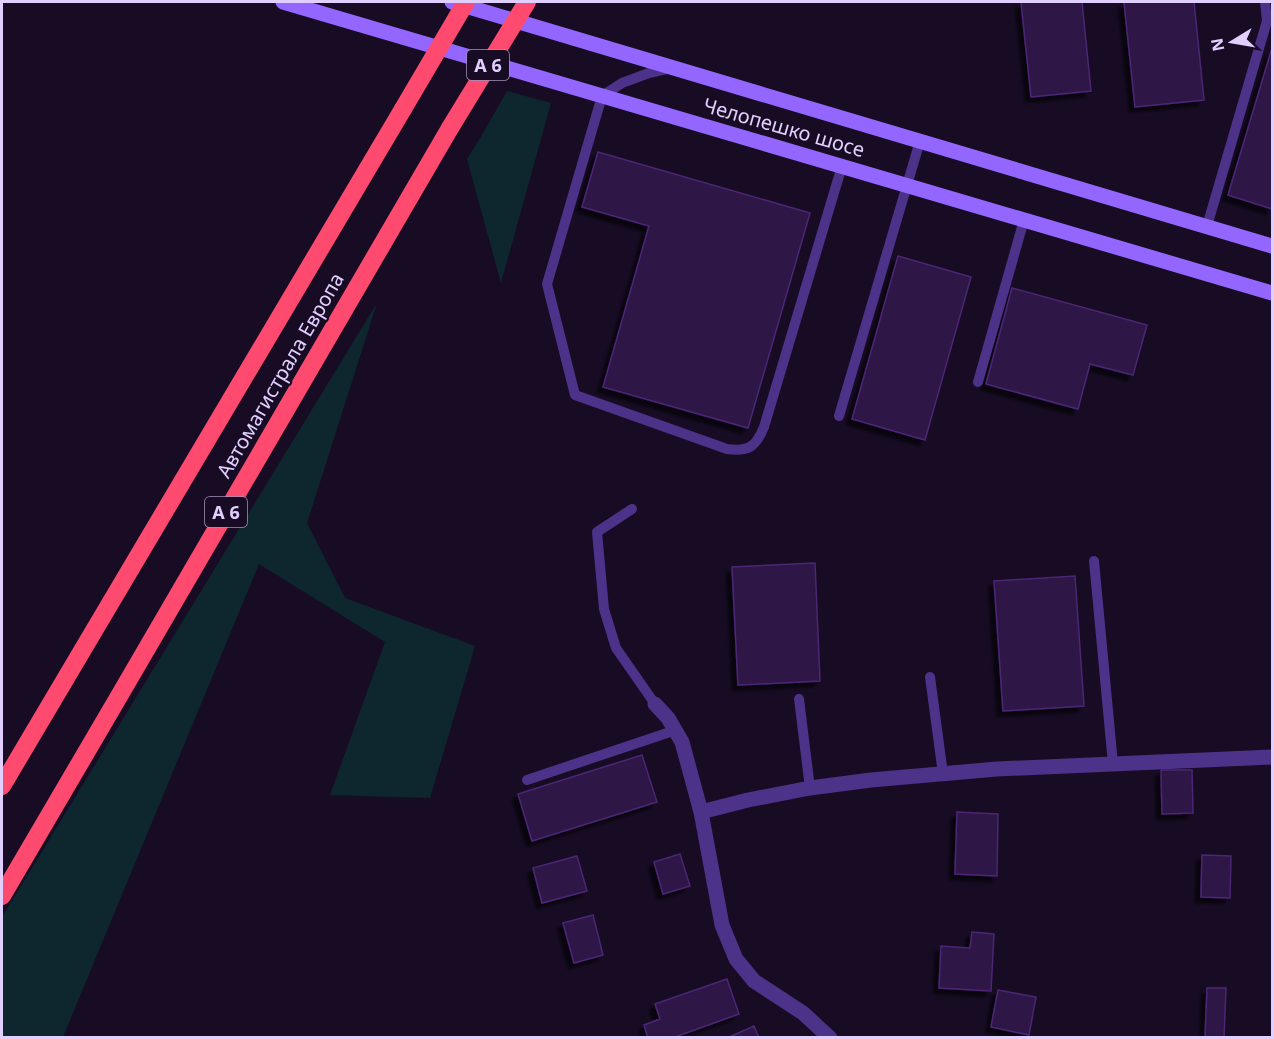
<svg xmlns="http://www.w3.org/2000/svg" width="1274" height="1039" font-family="'Noto Sans',sans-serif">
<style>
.green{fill:#0e272f}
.building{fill:#2d1647;stroke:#4b2675;stroke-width:1.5;filter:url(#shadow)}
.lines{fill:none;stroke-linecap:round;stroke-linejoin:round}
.lane{stroke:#4c3288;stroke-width:10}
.street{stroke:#4c3288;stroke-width:15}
.secondary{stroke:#9366ff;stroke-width:15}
.highway{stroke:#ff4a70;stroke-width:18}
.highway-bridge{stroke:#ff4a70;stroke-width:18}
.labels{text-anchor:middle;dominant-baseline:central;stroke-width:4.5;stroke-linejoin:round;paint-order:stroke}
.shield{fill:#170c24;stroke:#a494bd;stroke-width:1.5}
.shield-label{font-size:18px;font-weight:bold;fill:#e1cfff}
.street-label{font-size:20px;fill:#e1cfff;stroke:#170c24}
</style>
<defs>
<filter id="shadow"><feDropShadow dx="-5.5" dy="5.5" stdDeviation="1.5" flood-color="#0009"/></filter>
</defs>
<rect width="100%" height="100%" fill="#170c24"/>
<!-- green -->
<path class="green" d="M507 91 551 103 501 283 467 159 479 140Z
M377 303 307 523 345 598 475 646 430 798 330 795 385 642 259 564 63 1037H2V917Z"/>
<!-- building -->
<path class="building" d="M1021 2H1082L1091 91 1031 97Z
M1124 2H1194L1204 100 1135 107Z
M1272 48V209L1228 195Z
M598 152 810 213 748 428 603 387 649 226 582 207Z
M898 256 971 277 925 440 852 419Z
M1012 288 1147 325 1133 375 1090 364 1078 409 986 384Z
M815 563 820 681 738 685 732 567Z
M1075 576 1084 706 1003 711 994 581Z
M642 755 657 802 532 841 518 794Z
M1161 770H1192L1193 813 1162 814Z
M957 812 998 814 997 876 955 874Z
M680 854 690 886 663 894 654 862Z
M1202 855 1231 856 1230 898 1201 897Z
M577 856 587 891 542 903 533 868Z
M593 915 603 955 574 963 563 923Z
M972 932 994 934 991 991 939 988 941 946 970 948Z
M727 979 739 1014 672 1038H648L644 1025 660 1019 655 1004Z
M1207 988H1226L1224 1038H1205Z
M998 990 1036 997 1029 1035 991 1027Z
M754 1026 759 1038H727Z"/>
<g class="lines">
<!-- lane -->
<path class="lane" d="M671 68 649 73 622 83 602 96 547 284 575 395 727 449C748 452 756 447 764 427L842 166
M1207 226 1267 21 1265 2
M978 382 1024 220
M839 416 920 141
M632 509 597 532 604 609 616 648 655 704
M1094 561 1113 764
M930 677 943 774
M799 699 810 788
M527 780 676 730"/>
<!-- street -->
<path class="street" d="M655 704 668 718 682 742 701 812 722 925 736 959 754 981 803 1013 830 1038
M701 812 748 800 810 788 871 780 997 769 1272 757"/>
<!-- secondary -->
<path class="secondary" d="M283 2 1272 293
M452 2 1272 246"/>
<!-- highway -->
<path class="highway" d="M2 786 403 109
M2 896 118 698 450 128"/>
<!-- highway-bridge -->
<path class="highway-bridge" d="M403 109 466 2
M450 128 527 2"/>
</g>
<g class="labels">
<!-- shield labels -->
<g class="shield">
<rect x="467" y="50" width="42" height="30" rx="4.5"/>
<rect x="205" y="497" width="42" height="30" rx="4.5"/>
</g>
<g class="shield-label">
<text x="488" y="65">A 6</text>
<text x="226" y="512">A 6</text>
</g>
<!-- street labels -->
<g class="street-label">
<text transform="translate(784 127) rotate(16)">Челопешко шосе</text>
<text transform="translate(280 375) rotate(-60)">Автомагистрала Европа</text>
</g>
</g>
<!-- border -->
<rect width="1274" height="1039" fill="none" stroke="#e1cfff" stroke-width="6"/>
<!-- north arrow -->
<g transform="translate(1232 42) rotate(259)" stroke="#170c24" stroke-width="4.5" paint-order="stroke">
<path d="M0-4.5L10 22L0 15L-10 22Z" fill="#e1cfff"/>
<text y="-9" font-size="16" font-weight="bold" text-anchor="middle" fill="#e1cfff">N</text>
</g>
</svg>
